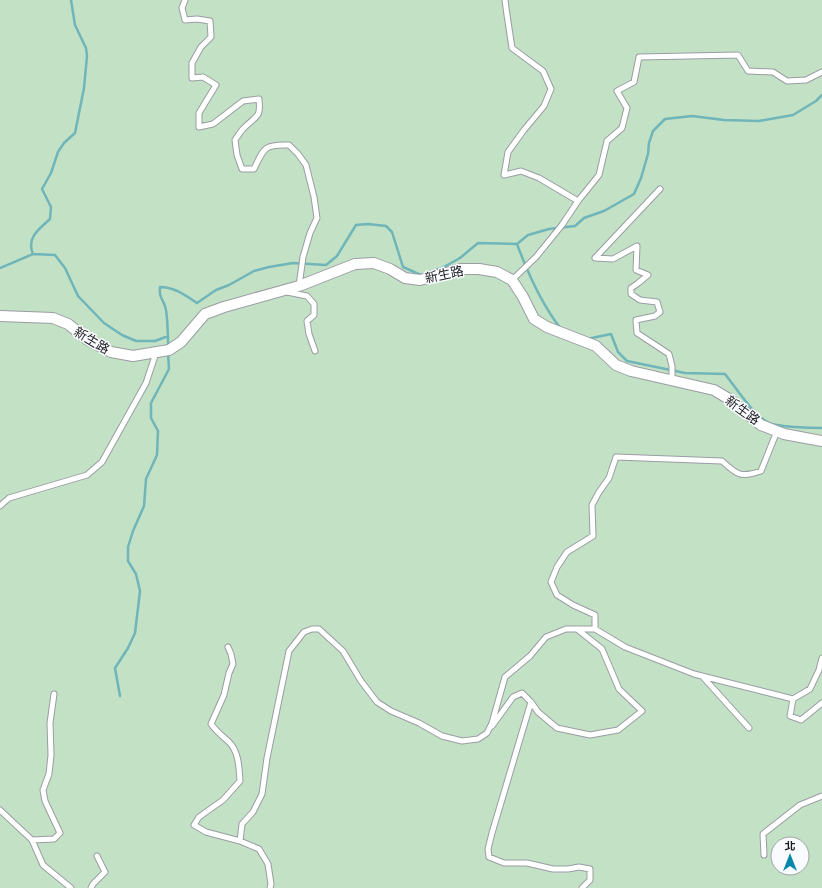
<svg xmlns="http://www.w3.org/2000/svg" width="822" height="888" font-family="Inter,'Noto Sans TC',sans-serif">
<style>
.green{fill:#c3e1c5;fill-rule:evenodd}
.lines{fill:none;stroke-linecap:round;stroke-linejoin:round}
.stream{stroke:#6fb5b9;stroke-width:2.5}
.service-casing{stroke:#9a9da4;stroke-width:7}
.minor-casing{stroke:#9a9da4;stroke-width:12}
.service{stroke:#fff;stroke-width:5}
.minor{stroke:#fff;stroke-width:10}
.labels{text-anchor:middle;dominant-baseline:central;stroke-width:3;stroke-linejoin:round;paint-order:stroke}
.street-label{font-size:13px;fill:#1d1e21;stroke:#fafbfe}
</style>
<rect width="100%" height="100%" fill="#fafbfe"/>
<!-- green -->
<path class="green" d="M0 0H822V888H0ZM778 844H802V868H778Z"/>
<g class="lines">
<!-- stream -->
<path class="stream" d="M517 244 528 235 549 229 575 226 584 218 604 211 634 194 641 178 648 154 649 143 653 131 665 119 692 116 724 120 759 121 793 115 816 101 822 95
M33 254C26 238 39 229 50 219L51 207 42 189 51 173 58 152 64 143 75 133 84 88 87 56 86 48 75 25 71 0
M0 268 33 254 55 255 65 268 78 296 104 323 122 335 136 341H155L168 336C167 326 168 316 165 306 162 298 159 297 160 287 174 287 185 295 197 303L216 290 229 285 254 271 269 267 293 263 326 265 337 256 356 225 368 224 386 226 392 232 403 267 421 275 442 268 460 258 478 243 517 244C527 271 543 306 561 329
M168 336V346
M587 339 611 334 618 352 627 361 685 373 725 374C736 388 754 416 769 423 778 427 811 428 822 428
M120 696 115 668 128 648 135 633 140 591 136 574 128 561V547L133 531 144 506 146 479 157 455 158 431 151 418V403L169 369 168 353"/>
<!-- service casing -->
<g class="service-casing">
<path id="service" d="M185 0 182 8 185 20 197 19 210 21 211 37 201 47 192 63V78L203 77 216 85 199 113V127L213 124 243 101 259 99C261 118 257 115 245 127 241 130 238 136 235 140L237 155 242 169H254C264 148 264 144 289 145L298 154 306 165 314 197 317 218 310 233 303 257 299 286
M505 0 507 15 512 48 543 71 551 89 544 106 524 130 508 152 504 175 521 171 539 178 578 201
M660 189 595 258 613 259 637 246 636 270 648 275 637 284 631 288V294L640 300 657 302 660 312 655 316 636 320 637 333 669 354 672 366V381
M512 280 536 257 562 225 578 201 599 175 607 141 622 128 627 108 617 91 634 82 639 57 738 55 748 71 773 72 787 81 806 80 822 72
M287 292 307 296 314 304V315L307 321 309 334 315 351
M0 506 9 498 87 475 102 462 146 383 156 353
M577 629 602 649 619 689 642 711 618 730 590 735 557 728 538 712 531 702 492 833 488 849 489 857 504 863H527L553 869H568L579 867 590 869V880L582 888
M595 629V615L573 605 557 595 551 582 557 567 567 552 593 536 592 505 599 492 609 478 616 457 722 461C737 475 741 478 761 471L777 431
M228 647 231 654 233 664 229 673 224 695 211 724C216 731 222 736 229 742 239 752 239 768 240 781L223 800 199 817 194 825 206 832 240 841 259 849 268 864 271 884 270 888
M703 677 749 728
M793 699 790 716 801 720 822 703
M492 726 513 697 522 693 531 702
M0 810 32 840 43 865 71 888
M32 840 54 839 60 833 45 801 43 790 49 774 51 755 50 723 54 694
M240 841 242 824 253 812 262 794 267 758 289 651 304 632 312 629H319L343 651 361 681 377 702 391 711 419 723 442 736 462 741 478 739 487 733 492 723 505 677 530 656 546 637 566 629H595L625 647 694 674 793 699 810 689 819 670 822 658
M764 855 763 834 800 805 822 796
M91 888 93 884 105 872 97 856"/>
</g>
<!-- minor casing -->
<g class="minor-casing">
<path id="minor" d="M0 316 53 318 68 324 88 340 111 352 133 356 169 350 181 342 205 314 224 307 299 286 355 264 374 263 390 269 405 278 420 280 461 269H479L497 272 512 280 523 297 534 319 547 327 596 346 616 365 631 371 714 390 729 399 761 425 784 434 822 441"/>
</g>
<!-- service -->
<use href="#service" class="service"/>
<!-- minor -->
<use href="#minor" class="minor"/>
</g>
<g class="labels">
<!-- street labels -->
<g class="street-label">
<text transform="translate(444 274) rotate(-12)">新生路</text>
<text transform="translate(92 340) rotate(31)">新生路</text>
<text transform="translate(743 410) rotate(36)">新生路</text>
</g>
</g>
<!-- north arrow -->
<g transform="translate(790 856)"><circle r="19" fill="#fafbfe" stroke="#a2a3a6"/>
<path d="M0-3L7 15L0 10L-7 15Z" fill="#0787a9"/>
<text y="-6" font-size="11" font-weight="bold" text-anchor="middle" fill="#1d1e21">北</text>
</g>
</svg>
